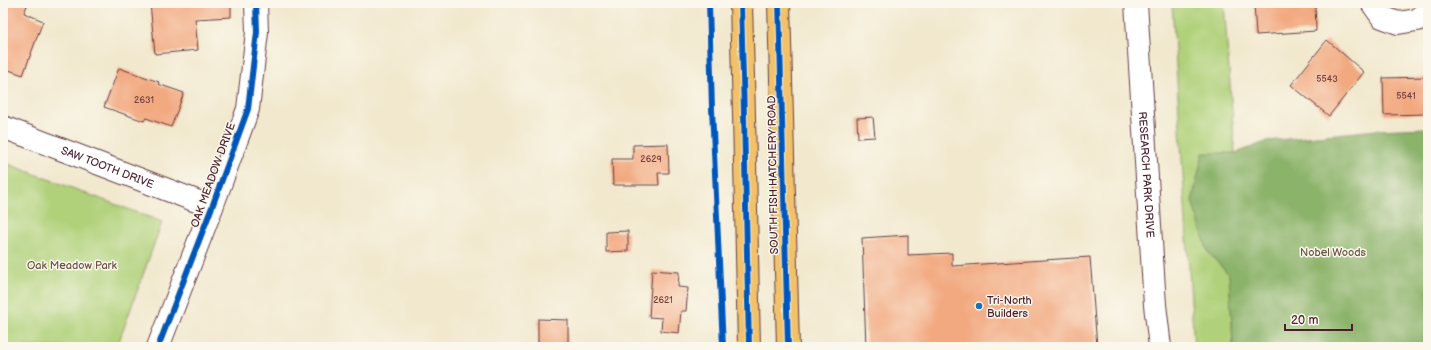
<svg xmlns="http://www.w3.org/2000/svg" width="1431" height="350" font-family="'Balsamiq Sans',sans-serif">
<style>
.green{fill:#b0d17a;stroke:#7d7852}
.forest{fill:#8cb36a;stroke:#6b694a}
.building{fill:#f2a980}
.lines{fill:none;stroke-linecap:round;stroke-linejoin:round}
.minor-casing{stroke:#633d43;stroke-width:24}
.major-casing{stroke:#633d43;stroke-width:24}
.minor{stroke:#fff;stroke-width:22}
.major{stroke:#f2c26a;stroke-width:22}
.cycleway-casing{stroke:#fbf7ec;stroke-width:8}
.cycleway{stroke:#0057b8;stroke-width:6}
.poi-dot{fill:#1f6fb2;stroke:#fbf7ec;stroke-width:1.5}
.labels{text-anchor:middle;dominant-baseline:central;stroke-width:3;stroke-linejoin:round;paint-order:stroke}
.number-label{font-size:9px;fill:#744240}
.street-label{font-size:11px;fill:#4a1f2b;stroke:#fbf7ec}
.park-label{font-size:11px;fill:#695443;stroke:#fbf7ec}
.poi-label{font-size:11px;fill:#4a1f2b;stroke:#fbf7ec;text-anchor:start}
</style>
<rect width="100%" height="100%" fill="#fbf7ec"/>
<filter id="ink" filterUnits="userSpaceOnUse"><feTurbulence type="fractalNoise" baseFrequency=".025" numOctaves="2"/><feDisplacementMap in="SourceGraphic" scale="8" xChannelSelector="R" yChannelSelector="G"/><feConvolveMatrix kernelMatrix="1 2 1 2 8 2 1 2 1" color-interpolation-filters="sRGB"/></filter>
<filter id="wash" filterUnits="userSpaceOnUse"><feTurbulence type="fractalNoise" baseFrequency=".012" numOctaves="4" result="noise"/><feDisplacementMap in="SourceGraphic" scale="16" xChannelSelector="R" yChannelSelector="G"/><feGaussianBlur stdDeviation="0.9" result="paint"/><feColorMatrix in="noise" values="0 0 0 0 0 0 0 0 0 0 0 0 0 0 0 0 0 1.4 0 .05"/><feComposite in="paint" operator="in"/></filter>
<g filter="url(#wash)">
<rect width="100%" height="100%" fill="#f1e8cd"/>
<!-- green -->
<path class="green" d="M1172 3H1224L1236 166 1428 347H1194Z
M3 162 162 222 117 347H3Z"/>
<!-- forest -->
<path class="forest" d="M1428 128V347H1233L1229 275 1208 252 1192 201 1203 153H1236L1268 141 1376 130Z"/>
<g id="blocks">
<!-- building -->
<path class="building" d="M3 3H28L24 13 43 21 23 75 3 68Z
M150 3H231V17L195 19 198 50 155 54Z
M1254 3H1315L1316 31 1256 35Z
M1327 40 1364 72 1329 116 1291 85Z
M119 68 159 82 158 84 184 93 171 127 146 118 144 121 104 107Z
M1428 77V114L1384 115 1383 78Z
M873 117 875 137 858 138 857 118Z
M668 144 669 173H658L659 185H613L612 159H633V145Z
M628 231V251L606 252V232Z
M908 235V255L952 253V266L1090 257 1097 347H866L862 238Z
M652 270 679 272 678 287 688 288 686 311H681L679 333 661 331 662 318 649 317Z
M538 319 568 320V347H538Z"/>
</g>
</g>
<g filter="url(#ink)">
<use href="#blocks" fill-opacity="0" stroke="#633d43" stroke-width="1"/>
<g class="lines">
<!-- minor casing -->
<g class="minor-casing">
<g id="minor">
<path id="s1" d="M1136 3 1155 305 1160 347"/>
<path d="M1372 3 1382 17 1398 23 1417 20 1428 12"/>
<path id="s2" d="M3 127 212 207"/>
<path d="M158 347 212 207 248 109 257 32 256 3"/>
</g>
</g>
<!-- major casing -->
<g class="major-casing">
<path id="major" d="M741 3 744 115 749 347
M779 3 788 347"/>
</g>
<!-- minor -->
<use href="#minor" class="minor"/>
<!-- major -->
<use href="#major" class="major"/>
<!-- cycleway casing -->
<g class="cycleway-casing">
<path id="cycleway" d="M709 3 712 109 723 347
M741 3 744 115 749 347
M779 3 788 347
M158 347 212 207 248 109 257 32 256 3"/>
</g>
<!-- cycleway -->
<use href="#cycleway" class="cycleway"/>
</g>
</g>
<!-- markers -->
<circle class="poi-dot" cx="979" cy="306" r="4"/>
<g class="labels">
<!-- number labels -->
<g class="number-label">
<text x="1327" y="79">5543</text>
<text x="1406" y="96">5541</text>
<text x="144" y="100">2631</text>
<text x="651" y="159">2629</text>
<text x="663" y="300">2621</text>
</g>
<!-- street labels -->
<g class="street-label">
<text stroke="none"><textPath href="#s2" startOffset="112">SAW TOOTH DRIVE</textPath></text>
<text transform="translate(213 175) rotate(-70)">OAK MEADOW DRIVE</text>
<text transform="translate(773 175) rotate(-91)">SOUTH FISH HATCHERY ROAD</text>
<text stroke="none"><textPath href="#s1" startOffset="172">RESEARCH PARK DRIVE</textPath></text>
</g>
<!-- park labels -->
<g class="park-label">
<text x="1333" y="252">Nobel Woods</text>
<text x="72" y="265">Oak Meadow Park</text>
</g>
<!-- poi labels -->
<g class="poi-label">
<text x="987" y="300">Tri-North<tspan x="987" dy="13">Builders</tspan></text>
</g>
</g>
<!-- margin -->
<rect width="1431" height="350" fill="none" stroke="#fbf7ec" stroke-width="16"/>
<!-- scale -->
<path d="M1285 324v6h67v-6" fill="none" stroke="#4a1f2b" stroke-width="2"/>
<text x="1291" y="324" font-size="12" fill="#4a1f2b" stroke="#fbf7ec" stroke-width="3" paint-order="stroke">20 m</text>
</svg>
